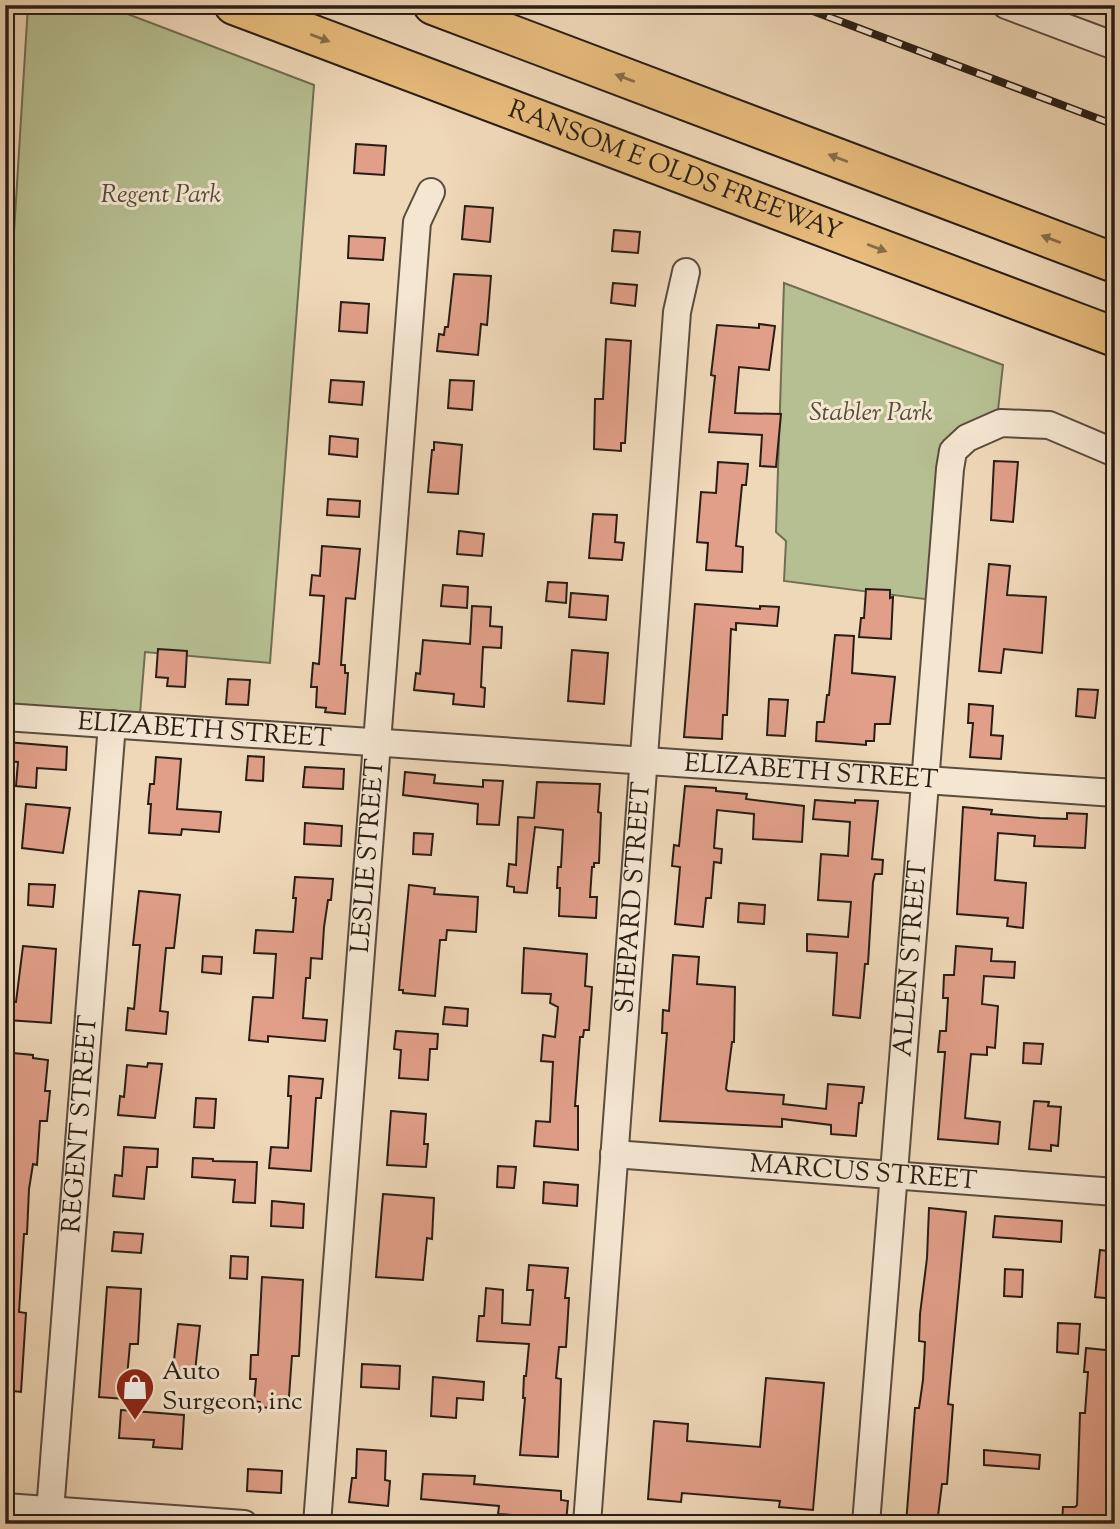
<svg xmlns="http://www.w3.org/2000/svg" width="1120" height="1529" font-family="'Sorts Mill Goudy',serif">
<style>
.green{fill:#b6bf91;stroke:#706e53;stroke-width:2}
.building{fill:#e19f89;stroke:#291e15;stroke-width:2}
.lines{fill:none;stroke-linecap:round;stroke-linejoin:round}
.minor-casing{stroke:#5a4c3e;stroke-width:30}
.highway-casing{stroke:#291e15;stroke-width:42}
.minor{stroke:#f5e6d1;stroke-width:26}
.highway{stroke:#e8bc7c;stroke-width:38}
.rail-casing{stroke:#291e15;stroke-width:8}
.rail{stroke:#f5e6d1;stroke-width:5;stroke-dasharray:16;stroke-linecap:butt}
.oneway{fill:#886d48}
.labels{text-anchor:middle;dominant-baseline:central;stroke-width:6;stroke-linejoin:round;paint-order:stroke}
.street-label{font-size:26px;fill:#291e15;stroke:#f5e6d1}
.park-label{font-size:26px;font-style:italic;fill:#534e3a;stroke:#f5e6d1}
.poi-label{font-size:26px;fill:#291e15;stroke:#f5e6d1;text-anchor:start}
</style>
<rect width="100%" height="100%" fill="#efd8b8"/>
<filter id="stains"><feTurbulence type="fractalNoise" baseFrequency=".00286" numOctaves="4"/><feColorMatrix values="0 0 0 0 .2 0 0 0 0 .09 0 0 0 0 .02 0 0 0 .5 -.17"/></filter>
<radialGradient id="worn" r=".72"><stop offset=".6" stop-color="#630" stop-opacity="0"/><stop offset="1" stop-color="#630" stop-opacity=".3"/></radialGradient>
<!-- green -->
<path class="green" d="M28 5H104L314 85 270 663 145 652 139 726 5 717V379Z
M784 283 1003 365 995 437 945 467 932 600 784 581 786 541 776 532Z"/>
<!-- building -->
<path class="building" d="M356 144 386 146 384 175 354 173Z
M465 206 493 208 490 242 462 239Z
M614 230 640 232 638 253 612 251Z
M349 236 385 238 383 260 348 258Z
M454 274 491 276 487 325 481 324 478 355 437 351 439 334 444 335 445 327H448Z
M613 283 637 285 635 306 611 303Z
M341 302 369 304 367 333 339 331Z
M759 324 775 326 769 370 739 367 735 413 781 414 776 467 760 466 762 435 709 432 715 376 711 375 717 325 759 328Z
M606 339 631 341 625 443H621V451L594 449 595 399H603Z
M331 380 364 382 362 405 329 402Z
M450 380 474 381 472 410 448 408Z
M330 436 358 439 357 457 329 454Z
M434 442 462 445 458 494 428 492 432 450H434Z
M994 461 1018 462 1013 522 991 520Z
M718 462 748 464 746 485H742L736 546 743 547 742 572 706 570 708 543 697 542 701 492 716 493Z
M328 499 360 501 359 517 327 515Z
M593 514 617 515 615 542 624 543 622 560 589 558Z
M459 531 484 534 482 556 457 554Z
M322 546 360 549 355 599 346 598 341 665H345V673H348L345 714 325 712 326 708 316 707 317 687H311L313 663 319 664 324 596 310 595 312 575 320 576Z
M989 564 1010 566 1007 595 1046 597 1042 653 1004 649 1001 673 979 671Z
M548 582 567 583 566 603 546 601Z
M443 585 468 587 467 608 441 606Z
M866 589 890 590V598L893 597 891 639 859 637 861 618H864Z
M571 593 608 596 606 620 569 617Z
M695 604 760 609V606L779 607 777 626 736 623V630L731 629 727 715H723L722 739 684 737Z
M472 606 491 607 490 626 502 627 501 648 483 647 481 687 485 688 484 707 453 704 454 694 414 690 416 673 420 674 423 640 470 644Z
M835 635 854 636 852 673 895 677 890 724H875L874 741H866V745L816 741 817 722H824L827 695H829Z
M158 649 187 651 185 687 167 686 168 678 156 677Z
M572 650 608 653 604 704 568 701Z
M228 679 250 680 248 705 226 704Z
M1078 689 1098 690 1095 718 1076 716Z
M769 699 788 700 785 736 767 735Z
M969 704 993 706 991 735 1003 736 1001 759 970 757 973 723H968Z
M6 742 67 747 66 770 37 768 36 788 16 786 18 762 5 761Z
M248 756 264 757 263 781 246 780Z
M156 757 181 759 177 809 221 812 219 832 182 829 181 835 149 833 151 804H148L150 784H154Z
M305 767 344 769 343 789 303 787Z
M405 772 435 775 434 783 483 787V780L503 781 499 825 477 824 478 804 403 795Z
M537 782 600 784 598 812 601 813 599 863H594V867H592L590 897H597L596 918 559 916 560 888H557L558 867H561L563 830 535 827 527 893 514 892V887L507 886 509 864 516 865 518 817 534 818Z
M685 786 716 788V791L747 794 746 799 804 806 802 842 753 839 754 814 717 810 714 848 722 849 721 863 714 862 711 898H706L703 927 675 924 680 867 672 866 674 845 679 846Z
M815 800 855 803V800L878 801 872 859 883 860 882 874H875L873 882 868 964H865L860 1018 833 1015 837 953 807 951V934L848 937 851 902 818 900 821 854 848 856 850 822 813 819Z
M26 804 70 808 63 853 22 848Z
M963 807 992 810 991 814 1040 818 1067 819V813L1087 814 1085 848 1034 846 1035 836 998 833 995 880 1026 883 1023 928 1007 926 1008 918 957 914Z
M305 823 342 826 341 846 304 844Z
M414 833 433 834 431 855 413 854Z
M295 877 333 879 331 900H328L324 927 322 959 311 958 310 978H306L303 1018 327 1020 325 1041 268 1036V1042L249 1040 253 997 273 998 276 954 254 953 256 930 293 932 296 898H293Z
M29 884 55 885 53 907 28 905Z
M409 885 435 888 434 894 478 897 476 932 447 930 446 940H440L435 996 403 993V990H399Z
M139 891 180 895 174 948H166L160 1011 168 1012 166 1034 126 1030 128 1008 134 1009 140 945H133Z
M739 903 765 905 764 924 738 922Z
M23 946 56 949 51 1023 7 1020 9 1002H16Z
M956 946 992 949 991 961 1015 962 1014 978 984 976 982 1004 998 1006 995 1048 987 1047V1055L971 1054 965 1118 1000 1122 998 1144 938 1139 945 1052H938L940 1031H946L948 998H943L944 975H954Z
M524 948 587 954 585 986 592 987 589 1030H584L583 1037H580L575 1106H578V1150L534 1146 536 1121 550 1122 553 1062 541 1061 543 1035 555 1037 558 1007 550 1003 551 994 522 993Z
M673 955 699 957 697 984 735 987 734 1042H732L726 1089 728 1091 784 1095 783 1104 826 1109 828 1084 864 1087 862 1103H859L856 1136 831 1134V1125L782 1119V1127L660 1121 667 1033H662L663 1010 669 1011Z
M203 956 222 957 221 974 202 972Z
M445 1007 468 1009 467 1026 443 1024Z
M396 1031 438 1034 437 1049H430L428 1080 399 1078 401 1050 394 1049Z
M1024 1043 1043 1044 1041 1064 1023 1063Z
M13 1053 33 1055V1058L48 1060 45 1091H50L47 1121H40L37 1165 33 1164 29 1189 27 1234H24L19 1312 26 1313 21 1392 5 1390V1211L14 1118V1115L7 1114Z
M148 1063 162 1064 155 1118 118 1115 120 1096 124 1097 127 1065 147 1067Z
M289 1076 323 1079 321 1098H316L311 1171 269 1168 271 1147 288 1148 291 1096H288Z
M196 1098 216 1099 214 1128 194 1127Z
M1034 1101 1049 1102 1048 1106 1061 1107 1058 1146 1051 1145V1151L1029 1149Z
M391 1111 426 1114 424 1144H428L426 1167 387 1165Z
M124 1147 158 1149 157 1167H147L144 1199 113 1196 115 1175 122 1176Z
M193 1158 213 1159V1161L257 1162 255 1203 233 1202 235 1180 192 1177Z
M498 1166 516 1167 514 1188 497 1187Z
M544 1182 578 1185 577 1206 543 1203Z
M383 1194 434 1198 432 1239 427 1238 423 1280 376 1277Z
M272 1201 304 1204 303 1228 271 1226Z
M929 1208 966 1212 948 1404 953 1405 947 1484H942L937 1524H906L915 1408H919L923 1380 925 1342 919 1341 920 1314 927 1258Z
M995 1216 1062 1221 1061 1242 993 1237Z
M114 1232 143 1234 141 1253 112 1251Z
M1100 1250 1115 1252V1299L1095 1297Z
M231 1256 248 1257 247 1279 230 1278Z
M529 1265 568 1268 565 1298H569L566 1347H559L556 1378 561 1379 558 1457 520 1455 525 1398H523L524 1376H526L529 1344 477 1341 479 1316H484L486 1288 503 1290 502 1323 530 1325 533 1290H527Z
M1005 1269 1023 1270 1022 1297 1004 1296Z
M262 1277 303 1280 299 1356H292L288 1410 260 1407V1402L254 1401 256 1379H250L251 1355H258Z
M107 1287 141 1289 138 1344H130L125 1399 99 1397Z
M1058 1323 1080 1324 1078 1354 1057 1352Z
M178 1324 200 1326 195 1371 173 1369Z
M1086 1348 1115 1351V1524L1062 1523 1063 1507H1075L1077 1505 1080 1413H1085L1088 1372H1084Z
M362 1364 400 1366 399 1389 361 1387Z
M433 1377 484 1382 483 1400 457 1398 456 1418 431 1416Z
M766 1378 824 1383 813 1510 779 1507 780 1501 682 1493 681 1502 648 1499 654 1421 688 1424 687 1441 760 1447Z
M121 1410 184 1415 182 1449 153 1447 154 1440 119 1438Z
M357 1449 386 1451 385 1480 390 1481 388 1506 349 1502 352 1478H356Z
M984 1450 1040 1455 1039 1469 984 1465Z
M248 1469 282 1471 281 1493 247 1491Z
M423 1474 475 1476 474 1484 561 1491V1500L568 1501 566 1522 512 1518V1515L498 1514 499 1506 421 1499Z"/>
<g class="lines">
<!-- minor casing -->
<g class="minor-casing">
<g id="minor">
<path d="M1006 5 1115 46"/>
<path id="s1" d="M5 717 1115 793"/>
<path id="s2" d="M614 1154 1115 1192"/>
<path d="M5 1507 244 1524"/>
<path id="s3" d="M49 1524 112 724"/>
<path id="s4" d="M317 1524 417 222 431 192"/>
<path id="s5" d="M587 1524 677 312 686 272"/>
<path id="s6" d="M866 1524 950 469 953 451 967 438 1001 423 1049 425 1115 453"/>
</g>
</g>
<!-- highway casing -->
<g class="highway-casing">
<g id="highway">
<path id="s7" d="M234 5 1115 337"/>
<path d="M433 5 1115 263"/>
</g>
</g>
<!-- minor -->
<use href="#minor" class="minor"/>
<!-- highway -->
<use href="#highway" class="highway"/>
<!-- rail casing -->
<g class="rail-casing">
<path id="rail" d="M797 5 1115 125"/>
</g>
<!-- rail -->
<use href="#rail" class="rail"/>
</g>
<!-- one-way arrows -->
<defs><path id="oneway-solid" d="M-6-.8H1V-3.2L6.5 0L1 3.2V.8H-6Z" transform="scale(1.75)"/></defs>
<g class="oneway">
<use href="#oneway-solid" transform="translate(320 38) rotate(21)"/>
<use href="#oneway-solid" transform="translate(625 78) rotate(-159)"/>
<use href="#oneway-solid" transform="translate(838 158) rotate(-159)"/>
<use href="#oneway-solid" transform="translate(1051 239) rotate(-159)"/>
<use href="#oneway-solid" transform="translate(877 248) rotate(21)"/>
</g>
<!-- icons -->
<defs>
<g id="shop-pin" transform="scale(2.0125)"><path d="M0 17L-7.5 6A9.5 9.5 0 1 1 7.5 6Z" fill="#8f2418" stroke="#f5e6d1"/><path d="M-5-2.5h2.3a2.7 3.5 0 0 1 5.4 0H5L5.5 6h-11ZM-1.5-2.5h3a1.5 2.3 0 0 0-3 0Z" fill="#fff"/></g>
</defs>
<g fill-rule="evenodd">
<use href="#shop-pin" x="135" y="1387"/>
</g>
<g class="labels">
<!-- street labels -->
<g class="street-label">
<text stroke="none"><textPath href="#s7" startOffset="471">RANSOM E OLDS FREEWAY</textPath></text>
<text stroke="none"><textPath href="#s1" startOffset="200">ELIZABETH STREET</textPath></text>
<text stroke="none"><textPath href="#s1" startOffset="808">ELIZABETH STREET</textPath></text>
<text stroke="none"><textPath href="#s4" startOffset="670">LESLIE STREET</textPath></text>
<text stroke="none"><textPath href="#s5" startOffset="628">SHEPARD STREET</textPath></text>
<text stroke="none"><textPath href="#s6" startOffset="567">ALLEN STREET</textPath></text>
<text stroke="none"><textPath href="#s3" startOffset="401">REGENT STREET</textPath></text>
<text stroke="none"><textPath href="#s2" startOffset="250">MARCUS STREET</textPath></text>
</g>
<!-- park labels -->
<g class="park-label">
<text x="161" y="195">Regent Park</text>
<text x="871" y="413">Stabler Park</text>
</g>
<!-- poi labels -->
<g class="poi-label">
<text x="162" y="1372">Auto<tspan x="162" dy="30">Surgeon, inc</tspan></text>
</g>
</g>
<!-- margin -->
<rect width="1120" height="1529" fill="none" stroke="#efd8b8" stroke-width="28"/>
<rect x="7" y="7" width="1106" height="1515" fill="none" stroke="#291e15" stroke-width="3.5"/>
<rect x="14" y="14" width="1092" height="1501" fill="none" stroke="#291e15" stroke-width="2"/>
<rect width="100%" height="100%" filter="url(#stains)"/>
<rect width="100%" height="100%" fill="url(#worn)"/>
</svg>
